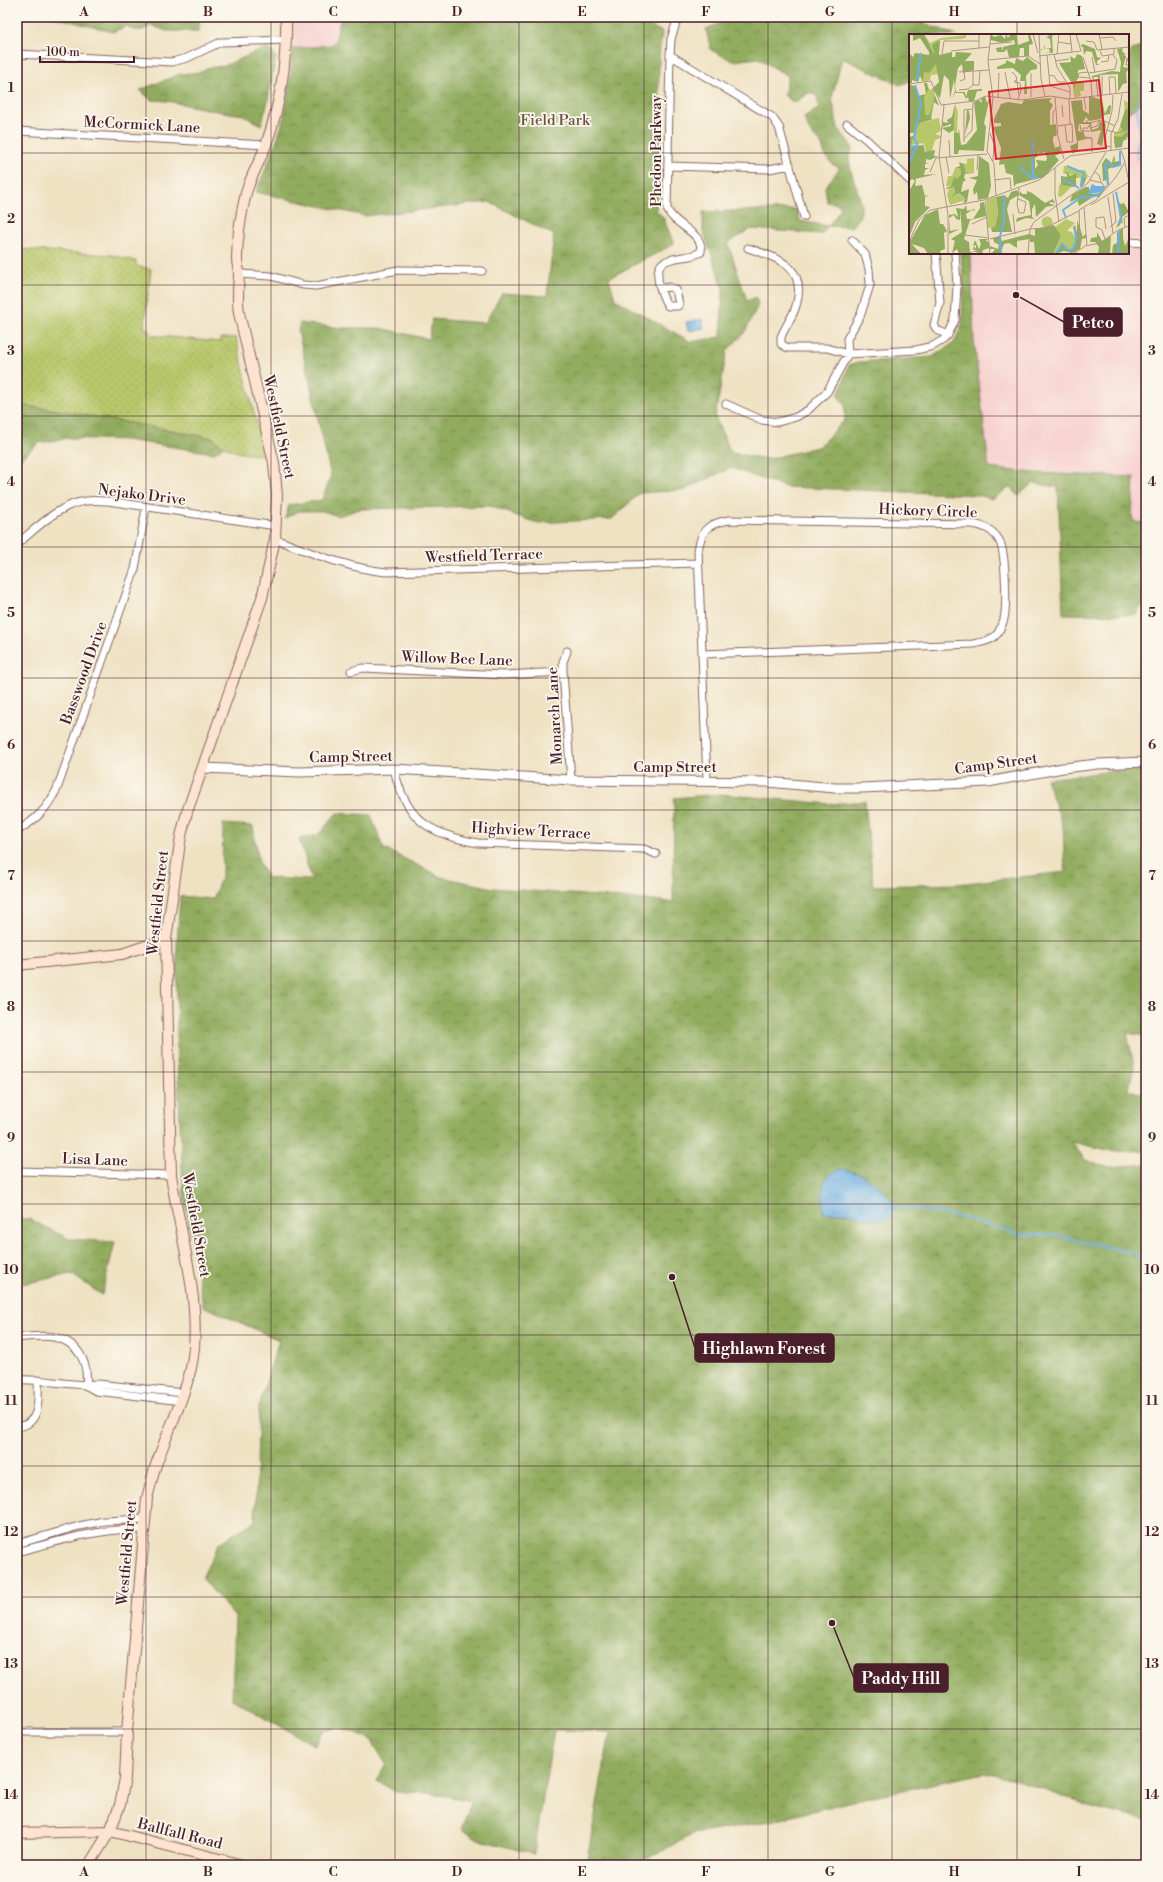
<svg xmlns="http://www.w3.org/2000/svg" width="1163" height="1882" font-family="'Libre Bodoni',serif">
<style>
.built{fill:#f7d0cf}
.green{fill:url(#green-dots);stroke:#80734a}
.forest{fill:url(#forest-crowns);stroke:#6e6644;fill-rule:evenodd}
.water{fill:url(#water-ripples);stroke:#5c6887}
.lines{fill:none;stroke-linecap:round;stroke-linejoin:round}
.stream{stroke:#6fb0e3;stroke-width:2}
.minor-casing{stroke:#846360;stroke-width:9}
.tertiary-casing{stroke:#846360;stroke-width:11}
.secondary-casing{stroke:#846360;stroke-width:12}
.minor{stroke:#fff;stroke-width:7}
.tertiary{stroke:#fff;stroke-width:9}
.secondary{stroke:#fde4d0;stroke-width:10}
.grid{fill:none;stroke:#4a1f2b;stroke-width:1;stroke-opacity:0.55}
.labels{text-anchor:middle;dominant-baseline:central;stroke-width:3.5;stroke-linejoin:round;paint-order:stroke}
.park-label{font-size:15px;fill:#6b513e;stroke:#fbf7ec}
.street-label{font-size:15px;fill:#4a1f2b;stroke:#fbf7ec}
.inset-river{fill:none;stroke:#6fb0e3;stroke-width:2}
.inset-road{fill:none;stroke:#ad9486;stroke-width:1}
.view{fill:#d62828;fill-opacity:0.15;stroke:#d62828;stroke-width:2}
.inset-edge{fill:none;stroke:#4a1f2b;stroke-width:2}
.leader{fill:none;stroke:#4a1f2b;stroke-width:1.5}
.callout-dot{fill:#4a1f2b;stroke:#fbf7ec;stroke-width:1.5}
.callout{fill:#4a1f2b;stroke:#4a1f2b;stroke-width:1.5}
.callout-label{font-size:16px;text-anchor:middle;font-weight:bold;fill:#fff}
.neatline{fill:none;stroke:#4a1f2b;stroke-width:1.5}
.grid-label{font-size:13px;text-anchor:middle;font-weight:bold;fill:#4a1f2b}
</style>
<defs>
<pattern id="green-dots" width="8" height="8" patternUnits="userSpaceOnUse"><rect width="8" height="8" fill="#b7c76a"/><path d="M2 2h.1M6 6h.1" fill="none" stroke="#9faa5c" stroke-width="1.8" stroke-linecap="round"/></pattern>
<pattern id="forest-crowns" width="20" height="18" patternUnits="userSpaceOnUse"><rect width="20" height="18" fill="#91ac5e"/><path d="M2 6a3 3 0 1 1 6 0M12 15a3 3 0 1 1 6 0" fill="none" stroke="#788b4e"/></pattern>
<pattern id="water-ripples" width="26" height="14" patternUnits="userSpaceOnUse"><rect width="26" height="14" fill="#6fb0e3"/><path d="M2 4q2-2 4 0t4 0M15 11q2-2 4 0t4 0" fill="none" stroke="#5d8fb8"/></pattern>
</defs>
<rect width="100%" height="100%" fill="#fbf7ec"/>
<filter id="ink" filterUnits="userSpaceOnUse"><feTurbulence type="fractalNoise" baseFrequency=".025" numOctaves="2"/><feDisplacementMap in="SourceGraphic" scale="8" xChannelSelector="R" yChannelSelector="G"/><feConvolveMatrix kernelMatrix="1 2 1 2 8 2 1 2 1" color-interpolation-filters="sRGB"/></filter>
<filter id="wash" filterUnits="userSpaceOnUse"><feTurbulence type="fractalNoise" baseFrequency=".012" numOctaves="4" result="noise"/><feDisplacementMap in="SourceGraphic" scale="16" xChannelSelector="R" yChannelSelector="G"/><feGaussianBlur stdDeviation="0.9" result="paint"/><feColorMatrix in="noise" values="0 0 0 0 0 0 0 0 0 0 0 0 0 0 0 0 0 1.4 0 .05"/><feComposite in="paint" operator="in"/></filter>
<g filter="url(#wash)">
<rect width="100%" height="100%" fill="#efe2c3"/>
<!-- built -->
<path class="built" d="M293 17H366L339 45 292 49Z
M1146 97V239L1128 238V113L1143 102Z
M1128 249 1146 250V523L1134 522 1132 518 1134 477 1034 473 989 468 974 340 971 253H1128Z"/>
<!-- green -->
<path class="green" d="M17 249 111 255 136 261V266L151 269 144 328 150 329 149 335 220 342V338H236L264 455C244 455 229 452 213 438L57 410 17 405Z"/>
<!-- forest -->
<path class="forest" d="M54 17H191V20L200 22 199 31H166L151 25C143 32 136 32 127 26L113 32Z
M341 17H634L662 32C661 43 659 54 659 66 658 113 665 163 656 210L663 217 674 244 609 278 615 299 691 342 721 337 723 288 703 230V212L797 209 800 221 828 226 841 209 839 204 827 202 825 187 840 168 832 164 825 155 820 141 811 134 804 118 819 108 817 96 810 92 794 103 784 95 788 76 758 58 733 61 711 50 706 29 731 19 732 17H907L957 35H910V81L900 85 842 58 832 98 838 128 853 148C840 169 869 197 859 218 858 221 853 225 851 227L828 226 822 234 751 229 728 243 747 301 756 297 758 305 745 332 727 351 715 417 731 453 768 459 818 447 845 420V405L838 396 849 365 859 362 932 357 954 343 962 325 963 280 961 253H971L974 340 989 468 1034 473 1134 477 1132 518 1135 522 1146 523V603L1143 604 1136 615 1063 614 1058 487 1033 483 1018 496 1011 486 993 499 977 495 785 487 731 468 684 490 640 493 612 519 537 523 490 506 360 509 338 516 323 511H299L285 518 289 505 322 500 331 476 298 331 300 323 342 328H379L429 339 432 319 485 323 502 293 547 296 554 235 489 202 365 216 256 192C266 167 278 142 284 116 289 94 291 72 292 49L331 45 335 42Z
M1146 45V97L1143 102 1128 113V57L1132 50Z
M268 47 276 57 267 105 261 125 243 115 211 110 167 101 151 100 140 90 180 74 202 72 206 68 224 66Z
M17 405 57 410 213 438 223 447 214 453 126 440 68 438 39 443 17 462Z
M1146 767V1036L1127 1033 1134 1066 1129 1090 1145 1095V1150L1115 1152 1072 1142 1085 1160 1109 1167 1146 1164V1820L1095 1808 1027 1783 985 1773 864 1798 781 1819 694 1834 634 1865H586L610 1732 554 1730 534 1854 480 1840 461 1829 472 1801 429 1793 396 1792 377 1781 386 1764 370 1738 339 1727 322 1732 316 1746 232 1699 235 1617 202 1578 219 1543 255 1521 259 1405 279 1340 203 1306 183 1189 177 1056V945L180 896 213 899 222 875 223 824 253 826 259 863 268 878 312 880 299 839 318 835 337 813 371 815 383 848 441 877 493 888 673 902 674 798 720 794 831 804 865 801 873 886 957 884 1065 872 1063 826 1046 779ZM861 1174 877 1186 895 1206 878 1221 847 1213H824V1200Z
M17 1219H29L69 1239 115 1242 102 1295 71 1274 17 1285Z"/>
<!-- water -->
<path class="water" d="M702 319 704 328 688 331 686 322Z
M841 1169C865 1172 881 1187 895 1205 896 1231 863 1216 849 1213 841 1212 832 1214 824 1213 823 1192 817 1177 841 1169Z"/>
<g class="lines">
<!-- stream -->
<path class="stream" d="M1137 159V147L1140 137 1137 104 1142 95V85L1146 73
M895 1206 952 1215 1021 1235H1056L1133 1253 1146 1260"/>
</g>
</g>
<g filter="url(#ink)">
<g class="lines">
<!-- minor casing -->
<g class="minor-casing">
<path id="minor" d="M17 54 172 62 187 58 221 42 287 40
M670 55 772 117 779 127 804 217
M847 124 867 140 910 181
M17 131 266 145
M668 166 769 169 790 165
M1128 242 1146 243
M748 248C780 259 809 267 795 309 791 319 785 327 781 337V344L788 348H827L848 354 916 350 933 346 943 340 948 335 955 320 957 286 955 253
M936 253 940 303 934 325 937 330 948 335
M239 274 271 276 303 285 316 286 398 270 482 271
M661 288 670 287 676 290 679 304 678 306H668C663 299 661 292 659 284 651 250 686 262 701 252 704 232 674 226 667 209L670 55 671 39 678 17
M726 404 762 420 778 422 796 417 808 410 827 392 848 354 847 339 861 314 870 285 869 269 865 254 852 240
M275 539C312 553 347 568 386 572L698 563
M17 544C37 528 59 504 86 501 93 500 101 501 108 501L276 526
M567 651 563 662V672L571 780
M703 654 973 644C982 642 992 641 998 633 1000 629 1003 623 1004 619 1007 605 1006 551 999 540 992 529 984 526 972 524L729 520C707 524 702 529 698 550L707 781
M351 671 363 668 503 675 563 672
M394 769C406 820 428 834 478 843L644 849 656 854
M17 831C37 819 46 810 57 789L135 569 146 508
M17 1171 171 1175
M17 1338C29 1337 42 1335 54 1337 78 1342 89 1362 86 1386
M17 1380C44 1378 71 1387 97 1384L184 1393
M87 1386 96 1391 182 1401
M17 1427C42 1424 38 1398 38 1380
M17 1544 79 1526 104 1521 145 1519
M17 1552C59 1541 99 1528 143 1529
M17 1732H127"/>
</g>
<!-- tertiary casing -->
<g class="tertiary-casing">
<path id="tertiary" d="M203 768 300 772 394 769 571 780 767 782 835 788H862L988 782 1063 768 1098 764 1146 762"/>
</g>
<!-- secondary casing -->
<g class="secondary-casing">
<path id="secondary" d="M17 965 122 954 166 939
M17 1833 110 1831 243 1865
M89 1865 110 1831 120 1805 125 1778 127 1732 147 1498C150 1488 152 1478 155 1468 166 1434 183 1403 191 1368 204 1307 180 1236 171 1175L166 939 181 836 187 812 262 598 275 539 277 495 274 463 239 313C237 300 238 288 239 274 239 269 237 264 237 259 237 237 241 214 246 193 251 175 261 160 267 142 281 101 287 60 286 17"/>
</g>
<!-- minor -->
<use href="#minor" class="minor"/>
<!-- tertiary -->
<use href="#tertiary" class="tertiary"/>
<!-- secondary -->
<use href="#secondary" class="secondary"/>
</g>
</g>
<!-- grid -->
<path class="grid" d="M146 17V1865M271 17V1865M395 17V1865M519 17V1865M644 17V1865M768 17V1865M892 17V1865M1017 17V35M17 153H910M1128 153H1146M1017 253V1865M17 285H1146M17 416H1146M17 547H1146M17 678H1146M17 810H1146M17 941H1146M17 1072H1146M17 1204H1146M17 1335H1146M17 1466H1146M17 1597H1146M17 1729H1146"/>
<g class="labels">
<!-- park labels -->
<g class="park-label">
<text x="555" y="120">Field Park</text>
</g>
<!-- street labels -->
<g class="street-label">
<text transform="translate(142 125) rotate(3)">McCormick Lane</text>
<text transform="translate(656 151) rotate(-90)">Phedon Parkway</text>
<text transform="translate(279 427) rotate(78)">Westfield Street</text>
<text transform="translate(142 495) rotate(7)">Nejako Drive</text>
<text transform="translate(928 511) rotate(2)">Hickory Circle</text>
<text transform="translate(484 556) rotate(-2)">Westfield Terrace</text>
<text transform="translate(457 659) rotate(2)">Willow Bee Lane</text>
<text transform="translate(84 673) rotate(-70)">Basswood Drive</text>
<text transform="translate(555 716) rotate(-93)">Monarch Lane</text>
<text transform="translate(351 757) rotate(-1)">Camp Street</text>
<text transform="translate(996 764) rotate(-8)">Camp Street</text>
<text x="675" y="767">Camp Street</text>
<text transform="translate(531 831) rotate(3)">Highview Terrace</text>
<text transform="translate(158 903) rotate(-84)">Westfield Street</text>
<text transform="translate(95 1160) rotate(2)">Lisa Lane</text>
<text transform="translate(196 1225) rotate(80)">Westfield Street</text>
<text transform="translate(127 1553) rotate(-85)">Westfield Street</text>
<text transform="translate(180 1834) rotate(14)">Ballfall Road</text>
</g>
</g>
<!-- overview -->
<g transform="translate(909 34)">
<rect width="220" height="220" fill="#efe2c3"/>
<path d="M15 0 21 9 32 4 57 1V4L52 5 31 6 28 21H37L44 50 37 39 22 41 21 46 14 48 13 42 26 20ZM175 48V57H171L172 62 165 64 166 49ZM215 66 220 69V102L205 110V99H208L216 82ZM46 70 49 78 48 99H45ZM30 84 32 97 26 100 32 102 31 104 26 106 21 123 16 124 17 118 15 109 2 111 8 90 10 93 11 89ZM65 124V139H57L55 130 58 129V125ZM158 132 166 136H176L179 142H184L168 144 165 140 159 141 158 138 154 139 155 132ZM51 133 52 140 48 145 45 142 44 147 41 148H43L42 152H37L39 142H43L46 134ZM153 147 164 151 152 163 149 162 150 152ZM45 153 46 162 50 159 56 166 41 171 38 161 40 155ZM132.5 188a5.5 5.5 0 1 1 11 0a5.5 5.5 0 1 1-11 0ZM157 185 166 189 158 197 163 198 167 206 165 214 159 215 152 209 146 220H144L152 202 146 193Z" fill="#b7c76a"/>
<path d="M0 0H15L26 21 23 11 31 6 30 21 43 18V23H46L47 18 63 19 56 27H65V36L54 39 53 30 49 34 46 52 47 58H56L57 63 59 56 72 55V53L73 57H68L65 67 60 68 59 63 57 65 54 59H46L43 65 46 57 45 46 41 65 40 46 35 41 31 64 23 55 30 48 27 30 20 39 15 38 14 48 11 42 9 48 3 46V49H0V19L4 23 6 19 20 21V18L11 4 4 7V1ZM82 0 85 3 92 1 96 5 97 0 99 4 102 0H108L109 11 120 7 119 0H121L124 10 120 11V22H115V14H111L110 23H100L98 15 95 18H88L87 14 93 13V18L94 13 106 10 105 6 93 9 82 6ZM139 0H146L143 2 144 19 136 18H141L140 15H133L132 18V15H135V10L136 15 142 14 141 5 137 3 140 2ZM174 10 186 15 188 23 192 24 188 27V30L191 31H187L183 18 177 17 175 21 174 13 171 12ZM214 14 213 17 217 21H214L217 22 214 33 220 34 217 39 218 49 214 50 209 58V40L191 41 189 58V43H185L184 47 183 42 203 37 211 38 212 28 208 15ZM168 20 173 22 176 35 169 36V45L167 47 175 48 166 49 165 62 164 51 150 29 162 28 161 22 166 25ZM118 23 128 31V35L122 36 117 42 118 60H115L116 47H111L112 41 104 34 88 35V33L97 29V26L106 30 107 24 114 27ZM15 49H18L20 56 17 62 20 81 25 59 30 72 25 68 22 84 24 85 11 89 9 94 8 90 2 112 15 111 14 108 16 118 26 116 25 122H29L21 126 17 125V129H21L16 130V134H20L16 136 15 141 28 140 6 145 7 146 6 152 13 151 16 162 21 161 16 163V172L21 173 6 188 0 204V157L6 147 3 145 0 148V103L4 102 5 99H0V50L7 53 9 62 17 60ZM76 62 78 69 81 63 75 89 77 93 75 117 50 116 49 120H45V99H49L50 95 52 111 57 110 68 96 65 68 70 66 73 69 72 64ZM180 62 193 66 196 80 200 71 202 72 201 80 195 81 192 85 180 87 177 83 174 88H182L183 96 189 94 191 88 195 87 197 91 193 112 197 113 188 110 192 96 182 98 180 90H170L169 97 174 98 175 103 182 104V107L181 104 169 107V115L164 120 161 112 168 109 162 67 173 66 174 76 180 80ZM143 64 140 67 144 71 141 77V91L147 90 148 101 144 103V107L146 114 151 112 152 119 146 122 150 126 135 143 107 150 105 153 104 141 97 139 95 130 90 131 92 114 84 93 92 92V89H85V85L92 70 99 68 113 70 115 66ZM129 116 130 120 136 118 138 124 137 127 127 126 129 131 126 135V124L129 122ZM46 70 45 96 40 99 33 94 42 92V90L33 93 34 88 39 89 38 86 43 83ZM220 74V95L215 98 211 92 216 76ZM58 76 60 77 61 84 56 101ZM220 96V102L216 105 220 104 214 107 213 113 206 114 205 102 212 103ZM205 121 206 126 205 128 210 127 212 121V130L199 135 200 149 189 164 187 161 170 172 168 165 161 168 163 161 176 153H180L181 159 184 160 190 159 198 151V146L194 147 193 130 197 124 203 129ZM70 122 80 129 82 152 79 164 69 166 68 158 65 161 64 155 68 146 60 144 69 142ZM50 128 55 130 57 139H65L56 140 55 144 57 146 54 148 52 158 60 155 58 168 54 169 56 165 50 159 43 163 46 159 45 153 38 155 37 154 42 152 43 148H40L44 147 45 142 48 145 52 140 51 134H46L51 132ZM158 138 161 142 167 139 168 144 178 143 174 152H171L172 144H167V151L165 153 153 151V147L152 151V142L158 143V140L154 139ZM108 156 110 161 101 166 98 175 103 198H83L82 194 86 192 89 179 87 163 95 161 99 164 102 158ZM111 157 113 160H118V157L123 159 136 169 144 165 146 169 141 168V170L147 171 137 173 127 183 126 170 123 175V183L126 185 117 184 107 188 108 184 122 181 120 167 110 161ZM209 167 212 170 215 169 220 178 213 183 214 190 212 188 211 191 207 194 211 184ZM75 168 77 182 61 186 55 205 60 208 61 218 69 216H64L65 212 67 215V211L64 212 66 206 70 215 72 210 70 205H79L77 207 80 208V214L74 216 73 220 63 217V220H50L48 215 43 219 46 207 42 205 53 198 51 175V186L47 185 45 181 40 184 41 197 51 195 40 200V203V181L46 180 49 183 47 174 55 175 57 171 58 177 65 175 66 177 63 176 57 180 58 185H64L71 174V169ZM29 175 31 190H34L38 197 35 199 36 215 31 217 32 220H19L15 214 3 210 11 220H0V209L16 181ZM168 186 174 203 177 199V204L173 205 171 215 163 219 155 217 146 220 152 209 159 215H164L167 205 164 193 166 191 168 199ZM145 191 152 202 144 220H126L125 208H121V205L108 207V214L100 209 95 210 91 220 83 219 86 215H81V212L89 215 90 211 85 208 84 204 91 202 93 207 120 200 126 202V195ZM214 194V204L216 212 219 206 220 220H203L204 211 208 209V198ZM188 198 193 207 202 202 201 220H189L190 213 186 208H181L182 204 188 203Z" fill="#91ac5e" fill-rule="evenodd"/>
<path d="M87 162 89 179 86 193 79 194 77 166Z" fill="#b7c76a"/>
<path d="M24 55 26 60 22 77 20 81H16L15 63 19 56Z" fill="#b7c76a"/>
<path d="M183 150 187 152H197L192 158 179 160Z" fill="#6fb0e3"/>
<path class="inset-river" d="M8 47 12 19M0 113 8 112V109L5 104 12 70 6 51M123 124 125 106M123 125 124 141 129 144M0 129 8 112M158 132 175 139 172 153M111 133 123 144H127M154 145 170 154M199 151 196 131 199 128 204 133 211 131V117M207 158 212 183 210 190M157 184 154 176 174 162 178 164 192 160M91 202 95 188V162M91 203 92 220M147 220 153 210 159 216 164 215 167 208 166 195M209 220 210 197"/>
<path class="inset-road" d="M70 0V14M82 0 79 27 84 64 78 117 85 130 87 161M124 0 129 19M130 0 132 45 136 62M161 0 163 18M190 0 193 15M191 4 204 3 207 7M177 7 185 8 188 16 220 13M149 8 162 10M81 10 103 8M191 16 193 22 200 21 205 20V14M42 17 80 13M33 20 35 7H70M145 20 148 33 161 54V65M148 20 150 0M138 21 141 52 161 58M130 22 172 17 167 0M174 23 182 47 183 62M183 23 186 39M79 26 119 22 131 30M146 27 160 25M192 28 199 27 200 21M220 29 218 24 217 31H220M64 37V51H70L71 36M50 38 80 36M96 38 101 64M103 38 107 42 110 61M179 38 170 39 169 43 181 44M122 39V63M180 39 206 35 208 26 204 21M140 41 145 42 149 48H156M193 42V61M108 45 105 48 111 49 112 57 109 65M187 45 189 63M51 47 56 45 55 38M0 50 22 47 32 71 66 67 77 62 113 66 141 62 160 65 220 58M50 56 59 55 64 51M201 61 200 43H206L207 60M146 63 149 103 155 125M175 63 177 76M89 64 90 39M160 65 161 90M35 71 30 123 39 181V220M153 71 154 83M177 86 180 89 193 86 206 92M144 90V78L147 74M171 91 172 97H181M180 91 179 94H174V98L176 103 183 104V118M149 92 162 90H163L164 108H158L156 91M182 94 188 92 191 86M197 96 209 99 220 95M81 99 85 110 84 127M55 105 63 96 64 68M40 106 41 123M55 108V76L63 75M202 113 196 112V104L203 77 204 61M202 116V100L209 85 213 60M37 123 40 139M216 129 220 149M146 134V160L150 188M68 136 69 121M21 138 27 124 78 120M186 138 190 141 192 148M86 146 101 144 102 155M181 146 193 149 195 152M199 163 204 199M109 165 117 168 115 179H110L108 170 110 154M76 167 81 220M182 171 220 148M175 174 178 212M104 180 106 200M63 190 78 183M201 193 207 188 204 159M216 193 215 184 220 181M56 201 80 204M81 205 121 195 136 194 170 177M196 205 193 196 187 193V184L195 183 197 195M0 208 10 186 21 176 75 166 130 146 161 122 220 114M3 211 12 220M166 219 176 212 191 209 209 196 220 192M119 220 121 195 125 188 179 149 197 118M165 220 171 205 170 176 187 166 207 143 216 128 212 116"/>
<path class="view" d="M190 46 197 114 87 125 80 58Z"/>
<rect width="220" height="220" class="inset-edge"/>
</g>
<!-- callouts -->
<path class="leader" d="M1016 295L1064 322M672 1277L695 1348M832 1623L854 1678"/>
<g class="callout-dot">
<circle cx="1016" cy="295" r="4"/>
<circle cx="672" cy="1277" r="4"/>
<circle cx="832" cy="1623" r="4"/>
</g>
<g class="callout">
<rect x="1064" y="308" width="58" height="28" rx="4"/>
<rect x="695" y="1334" width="139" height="28" rx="4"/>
<rect x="854" y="1664" width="94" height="28" rx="4"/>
</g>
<g class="callout-label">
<text x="1093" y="328">Petco</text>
<text x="764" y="1354">Highlawn Forest</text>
<text x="901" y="1684">Paddy Hill</text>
</g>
<!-- margin -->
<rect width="1163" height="1882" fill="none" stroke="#fbf7ec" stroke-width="44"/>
<!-- scale -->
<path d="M40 56v6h94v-6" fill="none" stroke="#4a1f2b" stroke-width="2"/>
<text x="46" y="56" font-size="12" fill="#4a1f2b" stroke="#fbf7ec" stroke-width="3" paint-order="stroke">100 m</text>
<rect x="22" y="22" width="1119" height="1838" class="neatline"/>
<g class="grid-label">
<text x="84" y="16">A</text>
<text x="208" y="16">B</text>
<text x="333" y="16">C</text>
<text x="457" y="16">D</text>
<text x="582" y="16">E</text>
<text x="706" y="16">F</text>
<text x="830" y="16">G</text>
<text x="954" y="16">H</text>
<text x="1079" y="16">I</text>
<text x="11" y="92">1</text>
<text x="1152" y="92">1</text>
<text x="11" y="223">2</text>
<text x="1152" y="223">2</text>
<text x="11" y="355">3</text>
<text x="1152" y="355">3</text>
<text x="11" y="486">4</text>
<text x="1152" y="486">4</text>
<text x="11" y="617">5</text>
<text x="1152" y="617">5</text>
<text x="11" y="749">6</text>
<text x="1152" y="749">6</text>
<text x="11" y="880">7</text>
<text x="1152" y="880">7</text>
<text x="11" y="1011">8</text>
<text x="1152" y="1011">8</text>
<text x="11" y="1142">9</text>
<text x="1152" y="1142">9</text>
<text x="11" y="1274">10</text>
<text x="1152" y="1274">10</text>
<text x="11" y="1405">11</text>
<text x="1152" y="1405">11</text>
<text x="11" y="1536">12</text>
<text x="1152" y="1536">12</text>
<text x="11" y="1668">13</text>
<text x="1152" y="1668">13</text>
<text x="11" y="1799">14</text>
<text x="1152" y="1799">14</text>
<text x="84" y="1876">A</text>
<text x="208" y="1876">B</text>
<text x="333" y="1876">C</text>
<text x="457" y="1876">D</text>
<text x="582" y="1876">E</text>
<text x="706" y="1876">F</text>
<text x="830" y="1876">G</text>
<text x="954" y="1876">H</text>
<text x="1079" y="1876">I</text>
</g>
</svg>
